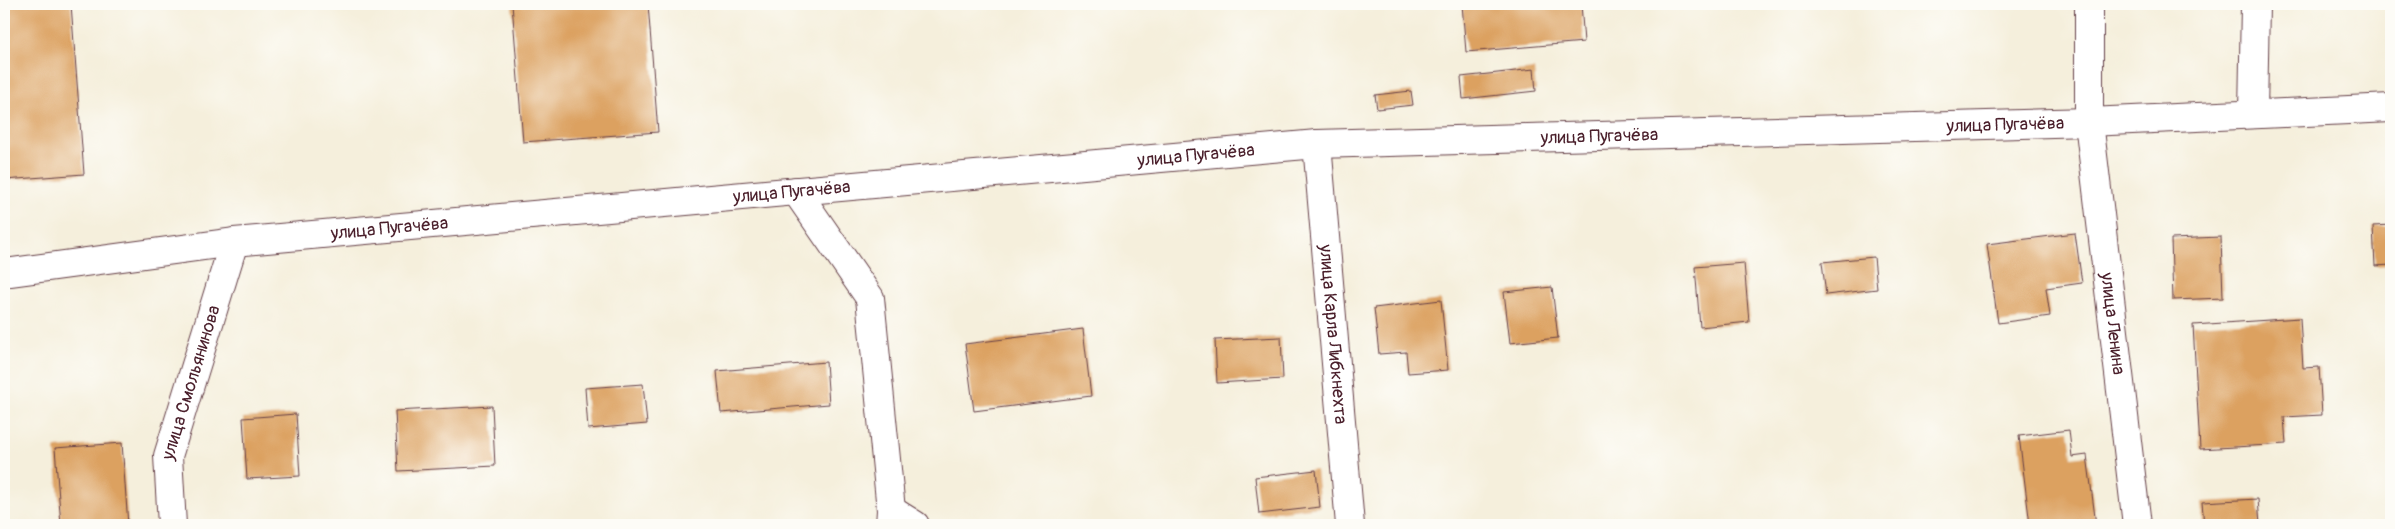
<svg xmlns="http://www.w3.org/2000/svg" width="2395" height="529" font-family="Pangolin,sans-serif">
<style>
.building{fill:#dca160}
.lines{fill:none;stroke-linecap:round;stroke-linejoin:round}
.minor-casing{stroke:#643e46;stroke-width:30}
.minor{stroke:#fff;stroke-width:28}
.labels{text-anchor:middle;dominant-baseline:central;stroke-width:4;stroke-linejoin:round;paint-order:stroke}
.street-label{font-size:18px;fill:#4a1f2b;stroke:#fdfcf7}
</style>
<rect width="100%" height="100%" fill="#fdfcf7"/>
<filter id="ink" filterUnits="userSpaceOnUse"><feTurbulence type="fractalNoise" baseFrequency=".02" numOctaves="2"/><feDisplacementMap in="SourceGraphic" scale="10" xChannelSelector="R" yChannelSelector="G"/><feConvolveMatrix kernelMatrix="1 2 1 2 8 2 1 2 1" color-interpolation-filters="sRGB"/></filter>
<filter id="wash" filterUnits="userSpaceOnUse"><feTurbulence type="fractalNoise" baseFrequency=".0096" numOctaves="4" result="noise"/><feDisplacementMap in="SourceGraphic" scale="20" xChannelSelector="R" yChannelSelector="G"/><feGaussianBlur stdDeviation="1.12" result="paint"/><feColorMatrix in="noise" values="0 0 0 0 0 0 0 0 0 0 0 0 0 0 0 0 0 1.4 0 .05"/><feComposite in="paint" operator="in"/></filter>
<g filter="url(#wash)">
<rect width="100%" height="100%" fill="#f5efdc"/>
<g id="blocks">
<!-- building -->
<path class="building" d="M4 4H71L84 174 4 180Z
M512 4H648L658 132 523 142Z
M1462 4H1581L1584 42 1466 52Z
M1534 69 1536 91 1463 99 1461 77Z
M1411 91 1413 105 1377 109 1375 95Z
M2391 225V265L2375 266 2373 226Z
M2075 233 2082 283 2046 288 2050 316 1998 323 1987 244Z
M2221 237 2223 298 2173 300 2171 239Z
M1874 257 1877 289 1826 295 1822 262Z
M1744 263 1749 322 1700 327 1695 267Z
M1552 287 1558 338 1510 343 1504 292Z
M1441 300 1448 370 1408 373 1406 352 1379 354 1374 308Z
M2300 318 2303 368 2319 367 2322 415 2284 417 2286 444 2200 449 2193 325Z
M1083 329 1091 396 974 411 965 344Z
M1281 337 1283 379 1217 383 1215 340Z
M826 362 829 404 721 413 717 371Z
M643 384 647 424 588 429 585 388Z
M492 406 495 466 398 471 395 411Z
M296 414 300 476 247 479 243 418Z
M2069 430 2072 457 2087 455 2096 525H2030L2019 436Z
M122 443 128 525H61L55 448Z
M1316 470 1320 507 1259 514 1255 477Z
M2258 499 2260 525H2204L2202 502Z"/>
</g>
</g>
<g filter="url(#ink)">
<use href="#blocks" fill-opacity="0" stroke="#643e46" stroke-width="1"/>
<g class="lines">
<!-- minor casing -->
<g class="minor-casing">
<g id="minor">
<path id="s1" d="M2089 4V122L2137 525"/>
<path d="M2253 114 2255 4"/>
<path id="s2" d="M1317 144 1350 525"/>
<path d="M796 191 870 298 891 510 890 525"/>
<path id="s3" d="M4 273 234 242 1317 144 2089 122 2391 108"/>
<path d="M891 510 915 525"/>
<path id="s4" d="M172 525 168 456 234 242"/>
</g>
</g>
<!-- minor -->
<use href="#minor" class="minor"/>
</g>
</g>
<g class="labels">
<!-- street labels -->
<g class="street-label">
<text stroke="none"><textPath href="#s3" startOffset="2008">улица Пугачёва</textPath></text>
<text stroke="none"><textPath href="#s3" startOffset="1602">улица Пугачёва</textPath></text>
<text stroke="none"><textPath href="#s3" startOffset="1198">улица Пугачёва</textPath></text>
<text stroke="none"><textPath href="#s3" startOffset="792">улица Пугачёва</textPath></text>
<text stroke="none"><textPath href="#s3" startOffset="388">улица Пугачёва</textPath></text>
<text stroke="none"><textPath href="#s1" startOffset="321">улица Ленина</textPath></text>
<text stroke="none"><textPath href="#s2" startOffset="191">улица Карла Либкнехта</textPath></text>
<text stroke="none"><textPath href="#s4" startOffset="146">улица Смольянинова</textPath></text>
</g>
</g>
<!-- margin -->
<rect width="2395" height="529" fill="none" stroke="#fdfcf7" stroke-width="20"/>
</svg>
